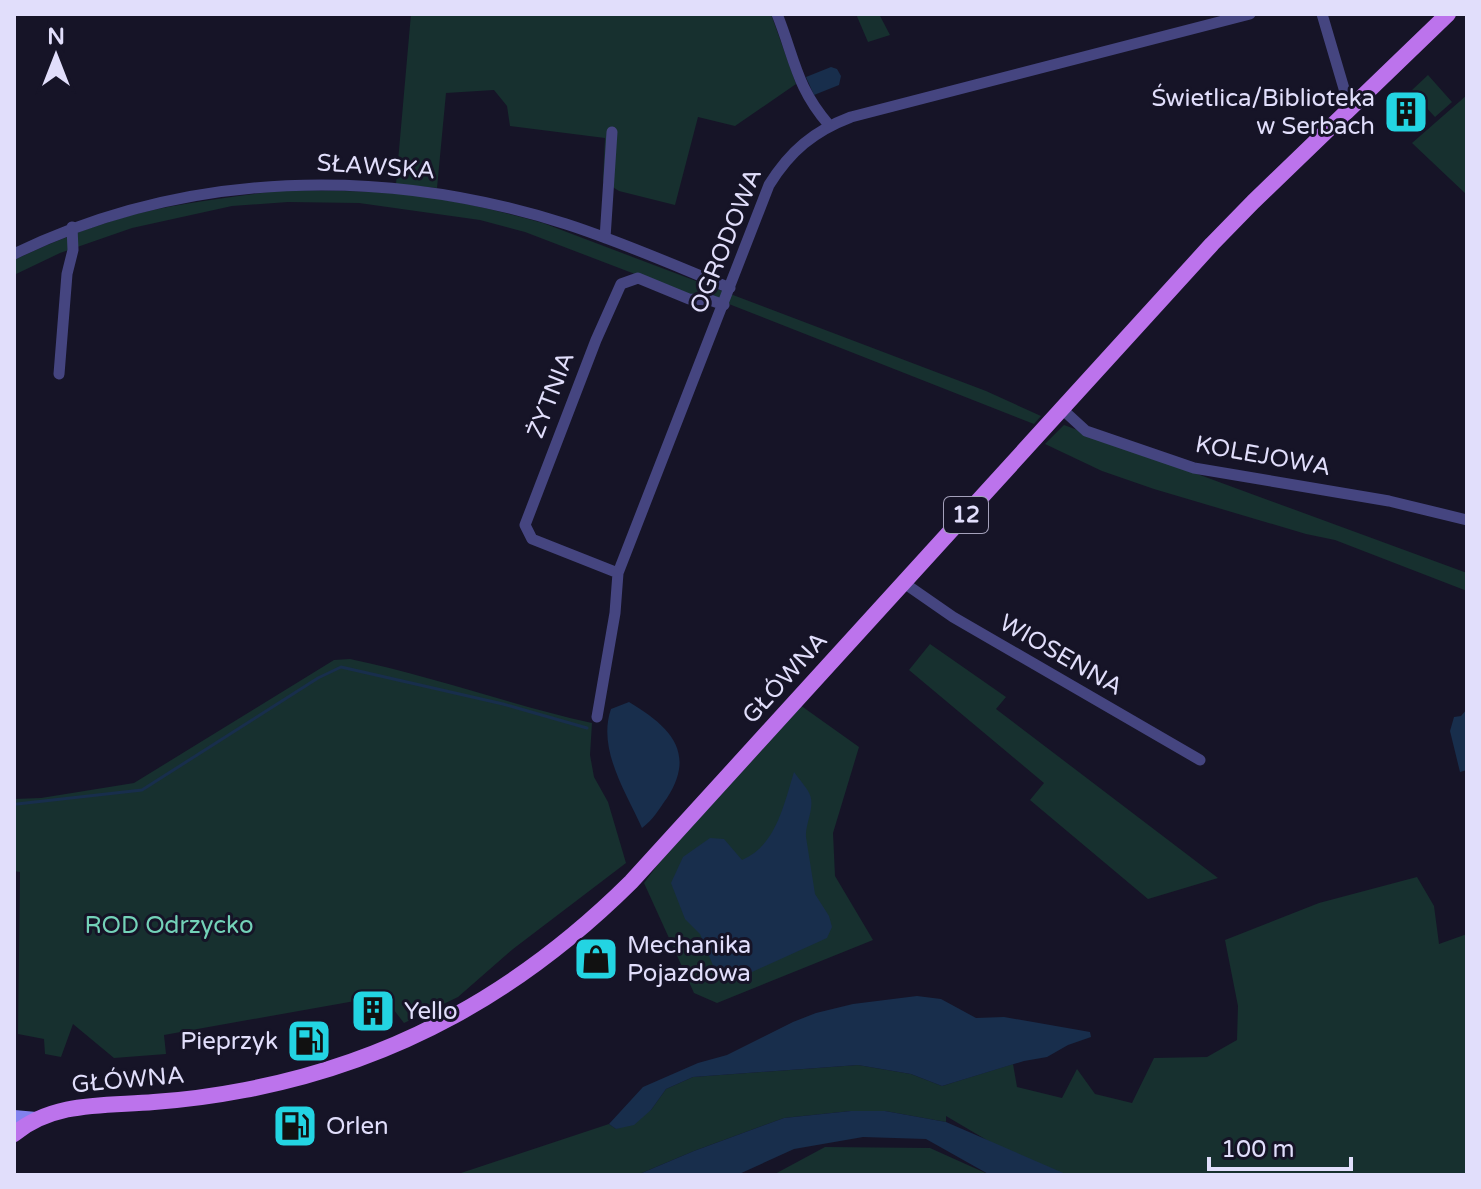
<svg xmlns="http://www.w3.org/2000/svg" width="1481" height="1189" font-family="'Varela Round',sans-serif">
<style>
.green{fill:#17302f}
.water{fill:#182e4c}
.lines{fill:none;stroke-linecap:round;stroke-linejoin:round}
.stream{stroke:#182e4c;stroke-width:3}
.minor{stroke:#454580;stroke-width:11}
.secondary{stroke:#8282ee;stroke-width:14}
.primary{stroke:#bc73ec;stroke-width:16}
.labels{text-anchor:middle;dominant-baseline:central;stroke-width:6;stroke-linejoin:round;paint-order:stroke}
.shield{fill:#161427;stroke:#a4a1bb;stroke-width:2}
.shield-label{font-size:22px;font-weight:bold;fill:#e1defb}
.poi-label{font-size:24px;fill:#e1defb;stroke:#161427;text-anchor:start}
.street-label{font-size:24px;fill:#e1defb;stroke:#161427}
.park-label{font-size:24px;fill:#73d2b8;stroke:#161427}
</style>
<rect width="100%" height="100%" fill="#161427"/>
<!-- green -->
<path class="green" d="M411 14H771L796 84 735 126 698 117 675 205 619 191 603 181 605 138 510 126 507 106 494 90 446 93 437 188 396 184Z
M856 14H879L890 35 868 42Z
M1428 75 1452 102 1435 117 1411 91Z
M1467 95V195L1412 143Z
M284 190C329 191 376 190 421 196 463 202 503 212 543 223L986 391 1041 416 1034 424 711 297H695L525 232 480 220 359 203 288 202 232 206 132 228 60 253 14 275V260C48 244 82 230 118 219 172 203 228 198 284 190Z
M1064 425 1467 573V591L1335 540 1306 534 1154 489 1102 471 1045 444Z
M930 644 1006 697 996 709 1218 878 1148 899 1030 800 1044 783 909 670Z
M350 659C432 676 511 705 592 723L590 755 594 777 608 802 626 863 513 949 458 997 404 1023 383 996 164 1035 166 1054 114 1058 73 1024 61 1057 45 1054 44 1039 18 1034 20 872 14 871V799L41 798 134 783 334 660Z
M793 700 859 747 833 833 835 876 873 940 717 1003 694 993 644 883 720 782Z
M1417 877 1434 906 1439 944 1467 934V1175H1064L1002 1149 946 1116V1122L885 1111H851L784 1118 694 1151 637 1175H455L609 1124 616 1129 651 1110 666 1089 693 1077 858 1065 911 1074 942 1086 1013 1064 1017 1087 1062 1098 1077 1069 1095 1094 1132 1103 1154 1058 1207 1057 1237 1040 1238 1006 1225 940 1319 903Z
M825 1147 930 1148 990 1175H773Z"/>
<!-- water -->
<path class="water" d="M831 67 837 69 841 76 839 85 814 95 806 77Z
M629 702C669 726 697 752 667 798 659 809 653 820 642 828 626 792 597 749 611 709Z
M1467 709V770L1460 772 1450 731 1454 717 1461 716Z
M794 772C799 779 808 789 810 795 815 808 805 824 806 837L815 894 829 916 832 927 827 938 752 972 717 975 700 934 685 919 671 883 683 857 710 838 724 839 742 860C776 846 784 804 794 772Z
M917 996 941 999 976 1018 1004 1017 1090 1032 1091 1037 1068 1045 1047 1057 1024 1061 942 1086 911 1074 858 1065 693 1077 666 1089 651 1110 634 1125 616 1129 609 1124 643 1087 698 1063 727 1055 793 1022 816 1013 853 1004Z
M851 1111H885L946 1122 1068 1175H990L926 1139 863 1137 794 1149 737 1175H637L694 1151 784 1118Z"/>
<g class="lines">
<!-- stream -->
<path class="stream" d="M17 804 142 790 318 678 341 667 503 704 587 728"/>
<!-- minor -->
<path class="minor" d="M777 14C795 59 796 87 829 125
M1322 14 1350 109
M605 238 612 132
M14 254C187 170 384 166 566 224 622 242 676 266 730 288
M59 374 67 274 73 250 72 227
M1062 409 1086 431 1194 468 1389 501 1467 520
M618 573 532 539 525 525 596 340 621 284 638 278 689 299 710 300 724 305
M904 583 953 617 1200 760
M597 717 615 613 618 573 769 185C790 151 814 131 851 117L1250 14"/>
<!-- secondary -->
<path class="secondary" d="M14 1117 36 1119"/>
<!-- primary -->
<path class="primary" d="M14 1134C54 1101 105 1106 154 1102 184 1100 214 1096 245 1090 397 1061 521 991 631 882L1212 244 1253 202 1448 14"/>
</g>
<!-- icons -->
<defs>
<g id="building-square" transform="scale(2.3)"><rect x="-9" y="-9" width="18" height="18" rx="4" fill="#23d4e2" stroke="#161427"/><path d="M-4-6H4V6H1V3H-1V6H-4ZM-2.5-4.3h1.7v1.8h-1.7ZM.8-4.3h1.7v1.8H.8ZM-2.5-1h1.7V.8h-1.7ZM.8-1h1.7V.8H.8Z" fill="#111"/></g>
<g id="shop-square" transform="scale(2.3)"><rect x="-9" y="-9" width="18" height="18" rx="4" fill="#23d4e2" stroke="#161427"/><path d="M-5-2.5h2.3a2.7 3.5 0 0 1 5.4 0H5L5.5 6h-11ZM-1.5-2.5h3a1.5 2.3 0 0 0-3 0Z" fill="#111"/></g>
<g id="fuel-square" transform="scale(2.3)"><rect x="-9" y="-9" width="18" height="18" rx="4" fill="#23d4e2" stroke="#161427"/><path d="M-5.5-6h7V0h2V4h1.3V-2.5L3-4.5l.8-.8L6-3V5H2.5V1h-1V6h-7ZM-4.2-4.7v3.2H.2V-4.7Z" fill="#111"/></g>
</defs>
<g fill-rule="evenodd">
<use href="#building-square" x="1406" y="112"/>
<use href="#shop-square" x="596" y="959"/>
<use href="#building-square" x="373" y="1011"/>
<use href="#fuel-square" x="309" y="1041"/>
<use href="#fuel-square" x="295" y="1126"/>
</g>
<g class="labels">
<!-- shield labels -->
<rect class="shield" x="944" y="497" width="44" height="36" rx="6"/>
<g class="shield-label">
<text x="966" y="515">12</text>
</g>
<!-- poi labels -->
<g class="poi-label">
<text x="1375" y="98" text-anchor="end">Świetlica/Biblioteka<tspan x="1375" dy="28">w Serbach</tspan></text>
<text x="627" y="945">Mechanika<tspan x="627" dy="28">Pojazdowa</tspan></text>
<text x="404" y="1011">Yello</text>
<text x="278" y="1041" text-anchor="end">Pieprzyk</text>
<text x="326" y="1126">Orlen</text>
</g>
<!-- street labels -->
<g class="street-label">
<text transform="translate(376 167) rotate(4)">SŁAWSKA</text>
<text transform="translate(726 241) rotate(-68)">OGRODOWA</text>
<text transform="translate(551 395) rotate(-69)">ŻYTNIA</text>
<text transform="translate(1263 456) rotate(10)">KOLEJOWA</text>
<text transform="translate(1061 655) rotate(30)">WIOSENNA</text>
<text transform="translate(785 678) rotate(-48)">GŁÓWNA</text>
<text transform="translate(128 1080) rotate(-5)">GŁÓWNA</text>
</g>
<!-- park labels -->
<g class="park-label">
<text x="169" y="925">ROD Odrzycko</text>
</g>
</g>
<!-- border -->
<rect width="1481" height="1189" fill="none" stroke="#e1defb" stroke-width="32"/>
<!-- north arrow -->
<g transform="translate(56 56)" stroke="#161427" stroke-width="6" paint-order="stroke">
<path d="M0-6L14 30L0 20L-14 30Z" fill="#e1defb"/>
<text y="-12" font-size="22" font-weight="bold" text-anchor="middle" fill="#e1defb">N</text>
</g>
<!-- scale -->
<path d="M1209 1157v12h142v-12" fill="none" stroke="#e1defb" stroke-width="4"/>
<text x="1221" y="1157" font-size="24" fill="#e1defb" stroke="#161427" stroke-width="6" paint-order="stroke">100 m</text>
</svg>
